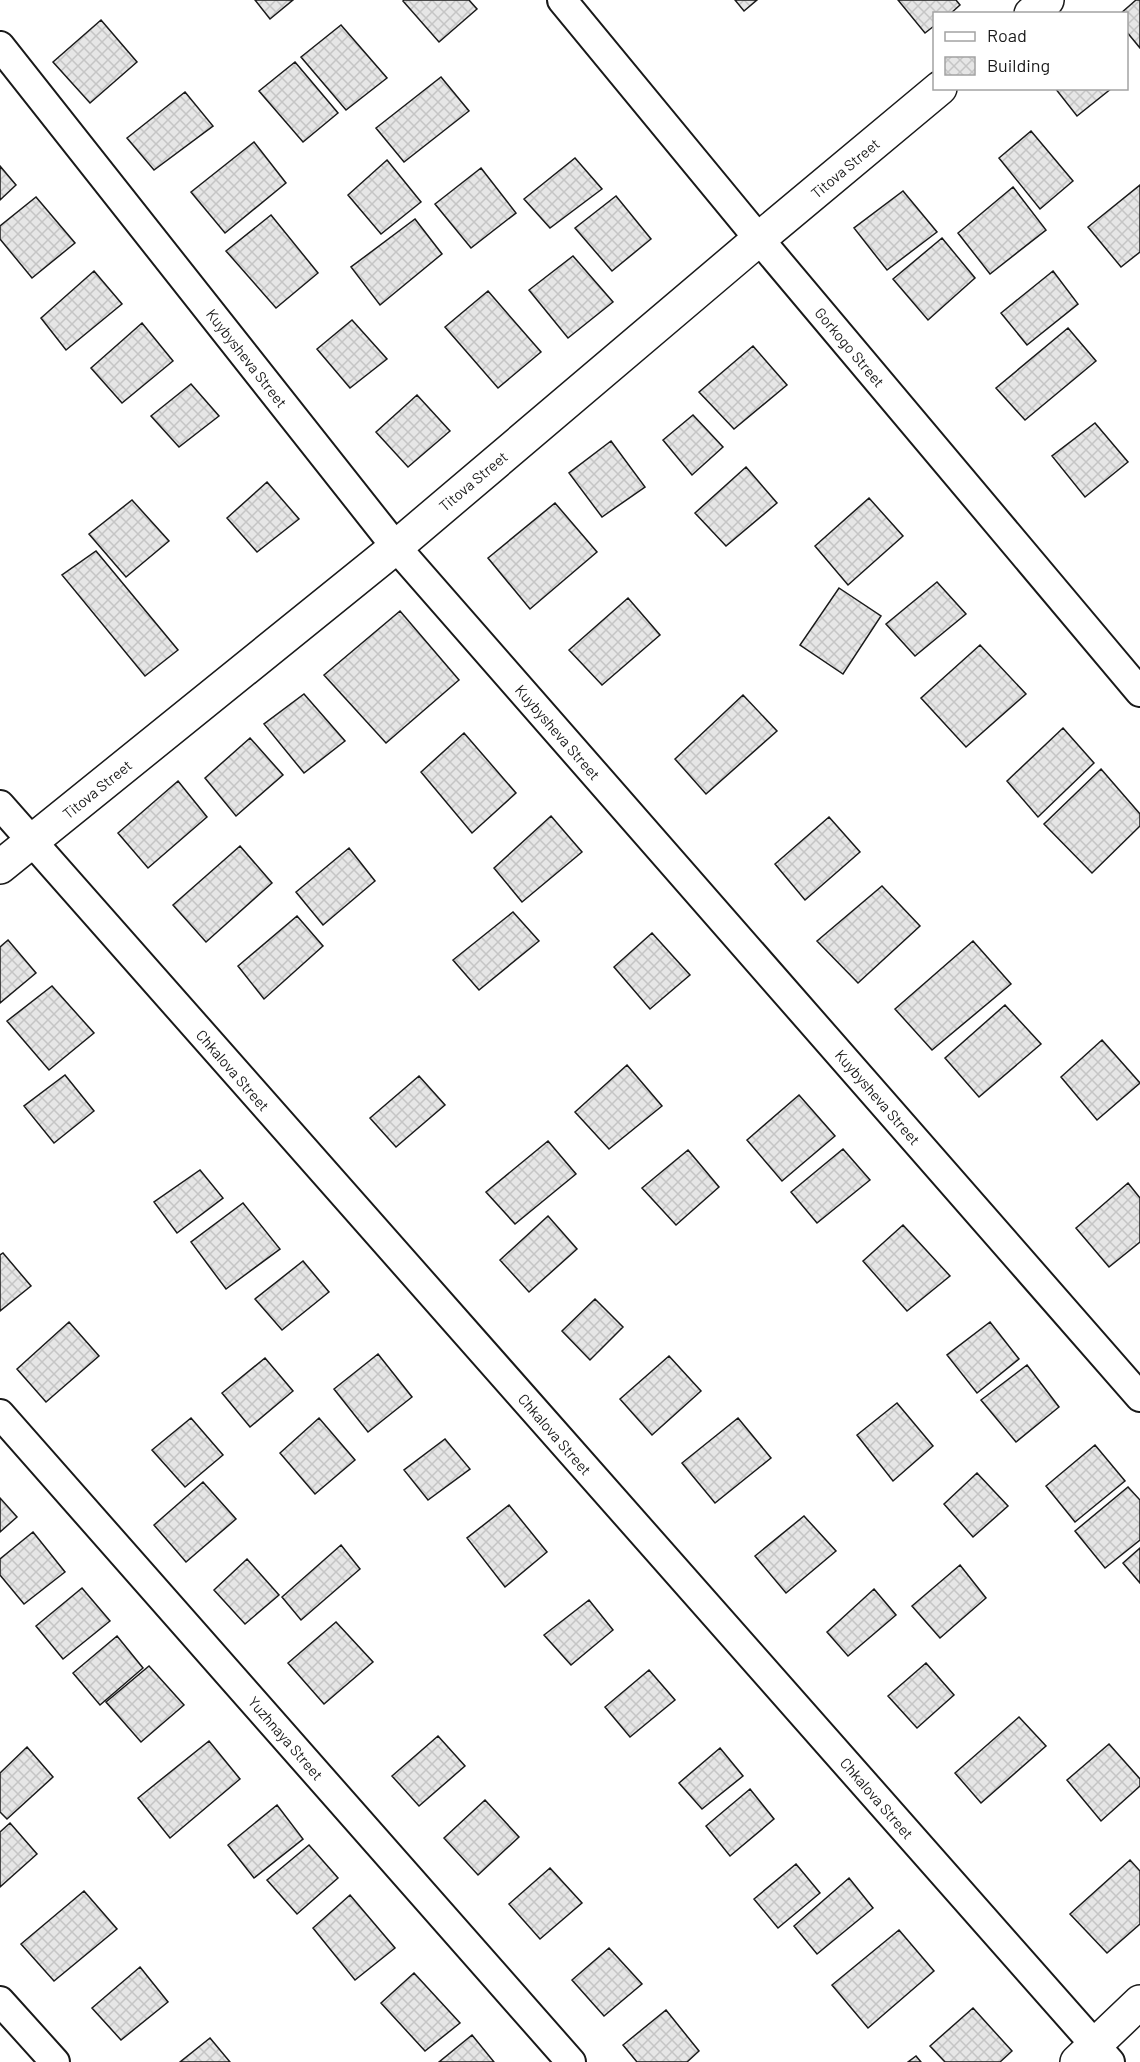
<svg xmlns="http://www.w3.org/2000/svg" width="1140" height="2062" font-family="Barlow,sans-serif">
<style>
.building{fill:url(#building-cross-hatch);stroke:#1a1a1a;stroke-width:1.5}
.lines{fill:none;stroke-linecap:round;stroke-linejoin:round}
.street-casing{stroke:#1a1a1a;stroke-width:32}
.secondary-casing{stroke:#1a1a1a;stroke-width:36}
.street{stroke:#fff;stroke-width:28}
.secondary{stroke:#fff;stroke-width:33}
.labels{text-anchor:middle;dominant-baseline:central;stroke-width:4.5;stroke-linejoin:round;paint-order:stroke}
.street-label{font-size:15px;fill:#1a1a1a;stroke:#fff}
</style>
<defs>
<pattern id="building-cross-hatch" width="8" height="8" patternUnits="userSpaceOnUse" patternTransform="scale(1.5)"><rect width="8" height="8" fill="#e6e6e6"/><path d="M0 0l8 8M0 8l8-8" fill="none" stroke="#c5c5c5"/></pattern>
</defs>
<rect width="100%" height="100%" fill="#fff"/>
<!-- building -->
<path class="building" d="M255 0H293L270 19Z
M404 0H469L477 9 439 42 403 1Z
M735 0H757L744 11Z
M898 0H956L960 5 950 14H934V26L925 33Z
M1136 0H1140V48L1126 31V14H1120Z
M101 20 137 62 90 103 53 62Z
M341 25 387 78 346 110 301 57Z
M295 62 338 113 303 142 259 91Z
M441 77 469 111 404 162 376 128Z
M1055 88H1112L1077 116Z
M185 92 213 126 154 170 127 138Z
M1031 131 1073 181 1040 209 999 158Z
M254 142 286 183 225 233 191 192Z
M575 158 602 189 550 228 524 199Z
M387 160 421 202 381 234 348 195Z
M0 166 16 185 0 200Z
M481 168 516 213 471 248 435 204Z
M1140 185V252L1121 267 1088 227Z
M1013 187 1046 230 990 274 958 233Z
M903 191 937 232 887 270 854 228Z
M616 196 651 239 612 271 575 228Z
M36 197 75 243 32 278 0 239V226Z
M271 215 318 273 276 308 226 251Z
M415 219 442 254 380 305 351 267Z
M942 238 975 278 928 320 893 279Z
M573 256 613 302 568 338 529 290Z
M94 271 122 304 66 350 41 318Z
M1053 271 1078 304 1027 345 1001 313Z
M488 291 541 352 498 388 445 327Z
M352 320 387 359 350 388 317 349Z
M142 323 173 361 122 403 91 368Z
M1068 328 1096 361 1025 420 996 388Z
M753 346 787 385 734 429 699 392Z
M191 384 219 416 179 447 151 416Z
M417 395 450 431 408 467 376 432Z
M693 415 723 447 692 475 663 440Z
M1095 423 1128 462 1085 497 1052 456Z
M611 441 645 487 602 517 569 473Z
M746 467 777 503 726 546 695 513Z
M267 482 299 519 257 552 227 518Z
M869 498 903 536 848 585 815 546Z
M132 500 169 541 126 577 89 534Z
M555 503 597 552 530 609 488 558Z
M96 551 178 650 145 676 62 575Z
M937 582 966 614 915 656 886 624Z
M839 588 881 616 843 674 800 645Z
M628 598 660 635 602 685 569 650Z
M400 611 459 680 386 743 324 675Z
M980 645 1026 694 966 747 921 698Z
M304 694 345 741 304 773 264 724Z
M743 695 777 731 706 794 675 759Z
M1063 728 1094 763 1038 817 1007 781Z
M464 733 516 793 472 833 421 772Z
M250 738 283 775 236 816 205 778Z
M1101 769 1140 814V826L1092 873 1044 824Z
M178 781 207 817 148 868 118 833Z
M551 816 582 852 522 902 494 868Z
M829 817 860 852 805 900 775 864Z
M240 846 272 883 206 942 173 905Z
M349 848 375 881 323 925 296 892Z
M882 886 920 926 858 983 817 941Z
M513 912 539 941 479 990 453 960Z
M297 916 323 946 264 999 238 966Z
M652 933 690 975 650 1009 614 967Z
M8 940 36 973 0 1003V947Z
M973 941 1011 984 932 1050 895 1009Z
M52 986 94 1033 49 1070 7 1021Z
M1005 1005 1041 1044 979 1097 945 1058Z
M1102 1040 1140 1083 1097 1120 1061 1077Z
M627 1065 662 1106 609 1149 575 1112Z
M65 1075 94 1111 54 1143 24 1106Z
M419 1076 445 1105 396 1147 370 1118Z
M799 1095 835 1136 782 1181 747 1140Z
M548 1141 576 1174 515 1224 486 1192Z
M843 1149 870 1180 817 1223 791 1192Z
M688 1150 719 1187 676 1225 642 1188Z
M200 1170 223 1198 177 1233 154 1202Z
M1128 1183 1140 1198V1242L1109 1267 1076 1228Z
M243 1203 280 1249 226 1289 191 1242Z
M548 1216 577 1249 529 1292 500 1260Z
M903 1225 950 1276 907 1311 863 1261Z
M3 1253 31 1286 0 1311V1255Z
M303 1261 329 1292 282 1330 255 1299Z
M595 1299 623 1327 590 1360 562 1331Z
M69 1322 99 1356 46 1402 17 1369Z
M990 1322 1019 1359 977 1393 947 1355Z
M378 1354 412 1397 368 1432 334 1389Z
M669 1356 701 1391 652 1435 620 1399Z
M265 1358 293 1391 250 1427 222 1393Z
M1027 1365 1059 1407 1016 1442 981 1400Z
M897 1403 933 1446 893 1481 857 1435Z
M191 1418 223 1455 185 1487 152 1450Z
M319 1418 355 1460 315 1494 280 1453Z
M738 1418 771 1458 715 1503 682 1463Z
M445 1439 470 1469 428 1500 404 1470Z
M1095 1445 1125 1481 1075 1522 1046 1486Z
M977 1473 1008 1506 973 1537 944 1504Z
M203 1482 236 1519 186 1562 154 1525Z
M1128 1487 1140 1500V1540L1105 1568 1075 1531Z
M0 1498 17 1517 0 1532Z
M509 1505 547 1552 505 1587 467 1538Z
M804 1516 836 1551 786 1593 755 1556Z
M33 1532 65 1572 24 1604 0 1575V1559Z
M341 1545 360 1569 301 1620 282 1597Z
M1140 1548V1583L1123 1563Z
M247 1559 279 1595 245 1624 214 1590Z
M960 1565 986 1598 940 1638 912 1606Z
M82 1588 110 1621 63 1659 36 1626Z
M874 1589 896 1615 848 1656 827 1632Z
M589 1600 613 1630 571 1665 544 1635Z
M336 1622 373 1662 324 1704 288 1663Z
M117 1636 143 1668 100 1705 73 1673Z
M926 1663 954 1695 917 1728 888 1696Z
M149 1666 184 1705 141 1742 106 1702Z
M649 1670 675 1700 630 1737 605 1707Z
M1019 1717 1046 1746 981 1803 955 1773Z
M438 1736 465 1766 419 1806 392 1776Z
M209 1741 240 1779 170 1838 138 1798Z
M1109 1744 1140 1779V1786L1101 1821 1067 1780Z
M27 1747 53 1777 7 1819 0 1812V1773Z
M720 1748 743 1776 702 1809 679 1783Z
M750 1789 774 1819 730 1856 706 1826Z
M485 1800 519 1837 478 1875 444 1838Z
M277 1805 303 1839 254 1878 228 1845Z
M10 1823 37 1854 0 1887V1832Z
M309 1845 338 1878 297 1914 267 1880Z
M1130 1860 1140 1871V1924L1107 1953 1070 1914Z
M796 1864 820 1893 778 1928 754 1899Z
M550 1868 582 1903 540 1939 509 1904Z
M849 1878 873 1908 817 1954 794 1926Z
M84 1891 117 1929 54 1981 21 1944Z
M350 1895 395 1948 355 1980 313 1928Z
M899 1930 934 1971 868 2028 832 1985Z
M609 1948 642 1984 604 2016 572 1980Z
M140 1967 168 2002 121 2040 92 2008Z
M414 1973 460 2023 425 2051 381 2003Z
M973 2008 1012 2051 1000 2062H945L930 2046Z
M666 2010 699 2051 687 2062H637L623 2045Z
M472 2035 494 2062H439Z
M210 2038 230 2062H180Z
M916 2056 921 2062H908Z"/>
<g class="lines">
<!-- street casing -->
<g class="street-casing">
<path id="street" d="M562 0 759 239 1140 692
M0 46 396 547 1140 1397
M0 805 1110 2062
M0 1414 571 2062
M0 2001 55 2062"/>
</g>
<!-- secondary casing -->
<g class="secondary-casing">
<path id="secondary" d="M1031 14 1047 0
M0 867 396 547 759 239 940 88
M1077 2062 1140 2002"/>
</g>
<!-- street -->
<use href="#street" class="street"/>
<!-- secondary -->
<use href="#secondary" class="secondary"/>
</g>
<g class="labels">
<!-- street labels -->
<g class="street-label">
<text transform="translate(845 168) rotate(-40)">Titova Street</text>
<text transform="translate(850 347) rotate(50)">Gorkogo Street</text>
<text transform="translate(247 358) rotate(52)">Kuybysheva Street</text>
<text transform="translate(473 481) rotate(-40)">Titova Street</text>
<text transform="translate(558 732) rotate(49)">Kuybysheva Street</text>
<text transform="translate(97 789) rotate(-39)">Titova Street</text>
<text transform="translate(233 1070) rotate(49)">Chkalova Street</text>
<text transform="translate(878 1097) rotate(49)">Kuybysheva Street</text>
<text transform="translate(555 1434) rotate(49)">Chkalova Street</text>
<text transform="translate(286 1738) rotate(49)">Yuzhnaya Street</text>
<text transform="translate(877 1798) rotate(49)">Chkalova Street</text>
</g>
</g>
<!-- legend -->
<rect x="933" y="12" width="195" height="78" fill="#ffffff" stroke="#a3a3a3" stroke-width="1.5"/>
<rect x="945" y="32" width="30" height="9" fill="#ffffff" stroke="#a3a3a3" stroke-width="1.5"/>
<text x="987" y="42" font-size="18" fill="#1a1a1a">Road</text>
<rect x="945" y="57" width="30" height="18" fill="url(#building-cross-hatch)" stroke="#a3a3a3" stroke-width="1.5"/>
<text x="987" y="72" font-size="18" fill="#1a1a1a">Building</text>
</svg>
